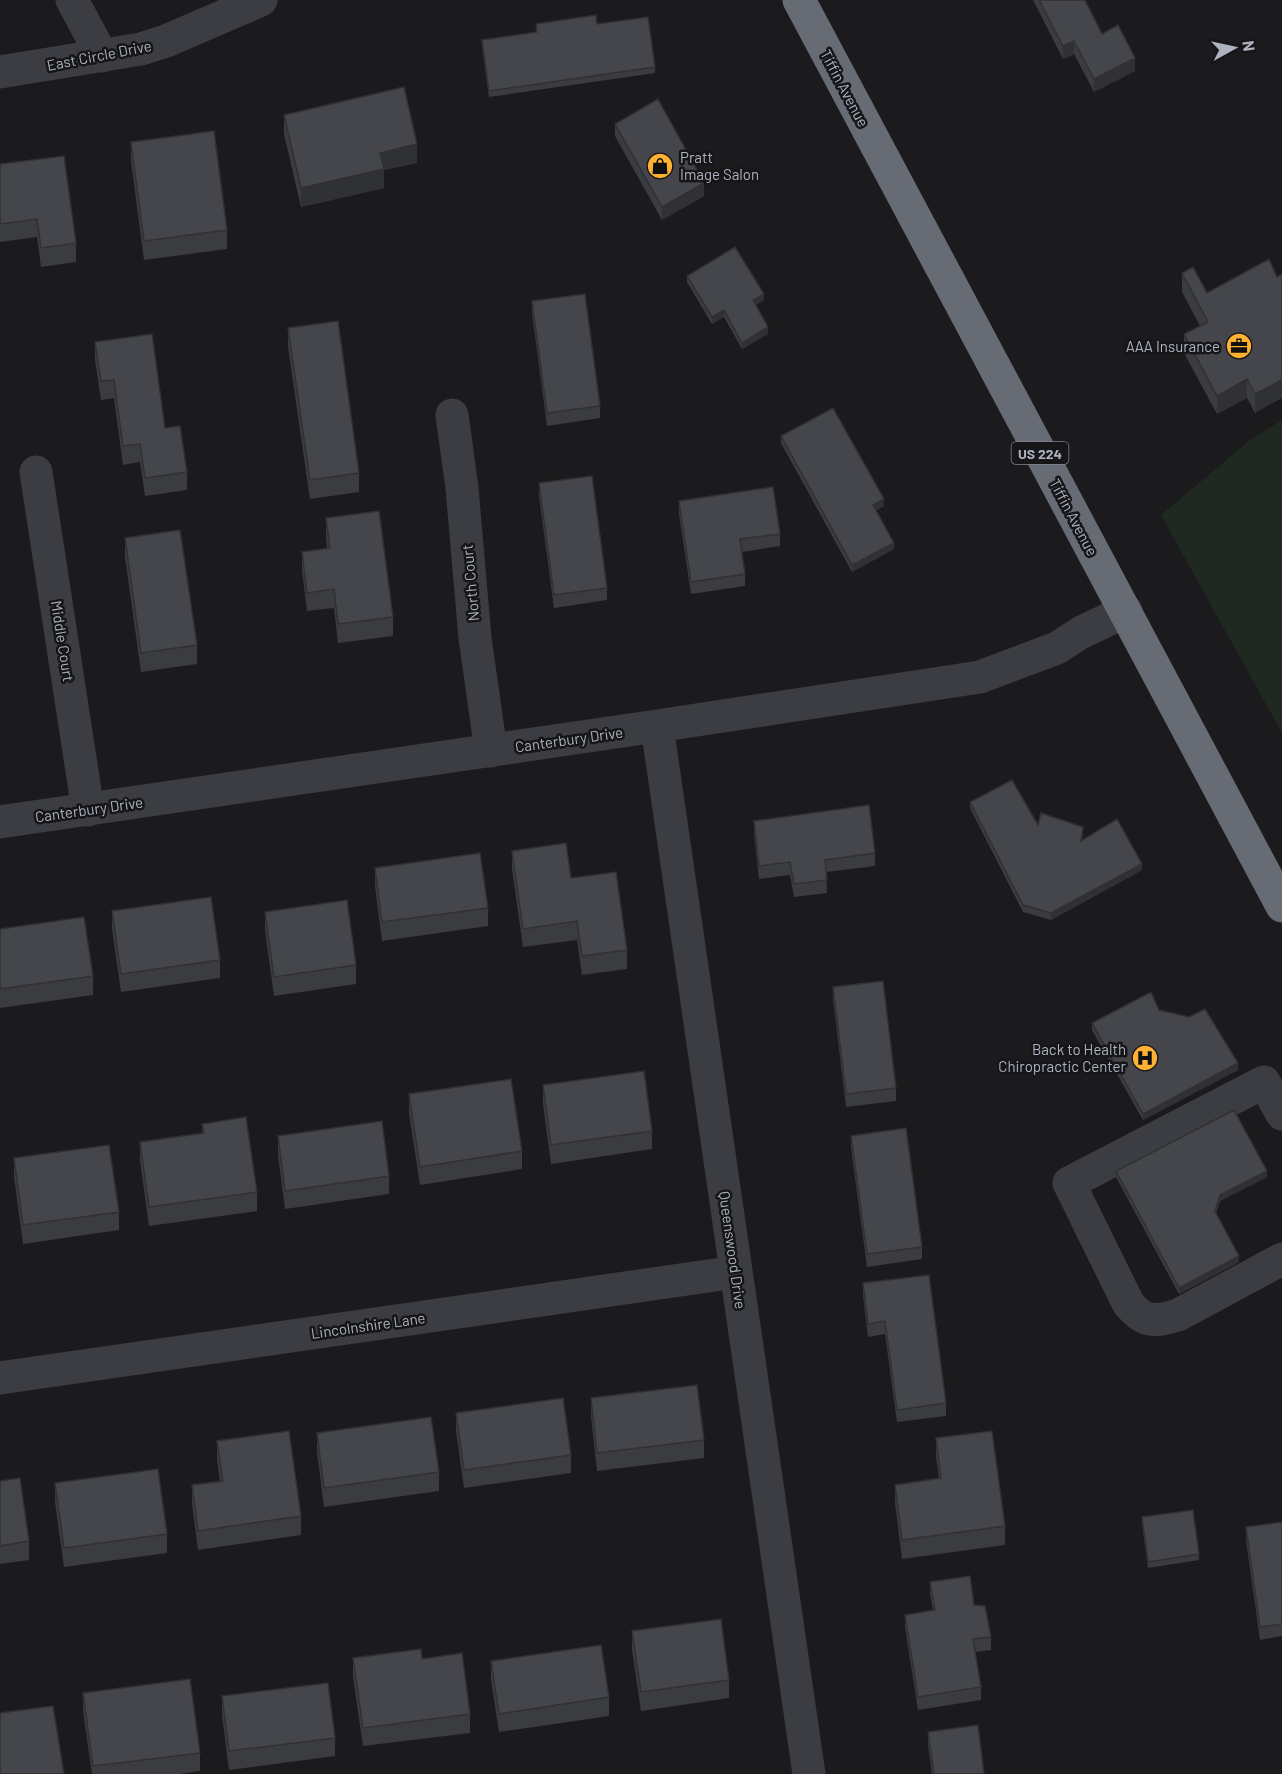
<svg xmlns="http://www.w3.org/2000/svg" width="1282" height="1774" font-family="Barlow,sans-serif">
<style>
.green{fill:#202921}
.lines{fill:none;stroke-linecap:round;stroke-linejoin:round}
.minor{stroke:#3b3d43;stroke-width:33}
.highway{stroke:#676b74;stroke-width:33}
.wall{fill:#3b3c40}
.shaded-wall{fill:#303134}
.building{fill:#45464b;stroke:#303134;stroke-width:1.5}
.labels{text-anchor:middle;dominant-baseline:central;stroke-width:5;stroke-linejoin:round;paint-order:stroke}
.shield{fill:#161619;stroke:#7f838c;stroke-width:1.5}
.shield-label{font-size:14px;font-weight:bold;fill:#acb2be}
.street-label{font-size:15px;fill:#acb2be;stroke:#161619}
.poi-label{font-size:15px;fill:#acb2be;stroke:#161619;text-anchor:end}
</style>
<rect width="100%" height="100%" fill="#1b1b1d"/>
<!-- green -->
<path class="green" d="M1282 420V733L1161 515 1250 440Z"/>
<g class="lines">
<!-- minor -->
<path class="minor" d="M72 0 102 56
M0 72 141 49 166 41 261 0
M452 415 462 488 475 638 491 751
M36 472 88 810
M657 726 809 1774
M0 822 657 726 980 677 1057 648 1080 633 1126 611
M1282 1114 1264 1082 1069 1183 1128 1303C1144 1323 1154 1322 1178 1315L1282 1259
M0 1378 736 1272"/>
<!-- highway -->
<path class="highway" d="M799 0 1282 906"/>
</g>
<!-- wall -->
<path class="wall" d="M1033 0H1085L1102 34 1135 71 1094 92 1074 54 1063 59Z
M536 24H597L655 67V73L489 97 482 47V40L536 32Z
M284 115 417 163 384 170V188L301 207 284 134Z
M615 124 704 196 662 220 615 136Z
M131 142 227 230V249L144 260 131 161Z
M0 164 76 243V262L41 267 37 237 0 242Z
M1269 259 1255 413 1247 398 1217 414 1184 353V334L1200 326 1182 292V273L1207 293Z
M687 276 764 300 756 305 768 334 742 349 724 317 712 324 687 282Z
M532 301 600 406V418L547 426 532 313Z
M288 328 359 473V492L310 499 288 347Z
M95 342 165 428 187 472V490L145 496 140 462 123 465 114 398 101 400 95 360Z
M781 436 884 506 876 510 894 549 852 572 781 443Z
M539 483 607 588V600L554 608 539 496Z
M679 501 780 534V546L742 552 745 574V586L691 594 679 514Z
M326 518 393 617V636L338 643 334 608 307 611 302 570V552L327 549 326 536Z
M125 538 197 645V664L141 672 125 557Z
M970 802 1038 825 1083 833 1082 840 1142 870 1051 920 1023 912 970 808Z
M754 821 875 853V866L826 872 827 893 794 897 790 875 759 879 754 834Z
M512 851 571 878 627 950V969L582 975 577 940 523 947 512 869Z
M375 868 488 908V926L382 941 375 886Z
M112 911 220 960V978L121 992 112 929Z
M265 912 356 965V984L274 996 265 930Z
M0 929 93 976V995L0 1008Z
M833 987 896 1088V1101L846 1107 833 999Z
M1159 1010 1238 1070 1143 1120 1092 1030V1023Z
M543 1085 652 1131V1149L551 1164 543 1104Z
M409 1094 522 1151V1169L420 1185 409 1113Z
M202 1124 257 1192V1211L149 1226 140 1161V1142L202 1133Z
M278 1136 389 1176V1194L285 1209 278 1155Z
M851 1136 922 1247V1259L867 1267 851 1148Z
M14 1158 119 1212V1230L23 1244 14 1177Z
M1116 1171 1267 1177 1220 1201 1216 1214 1239 1262 1179 1294 1116 1177Z
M863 1283 946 1403V1416L897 1422 885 1334 868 1337 863 1296Z
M591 1398 704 1440V1458L597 1471 591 1416Z
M456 1413 571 1455V1473L464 1488 456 1431Z
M317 1433 439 1472V1491L324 1507 317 1452Z
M936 1438 1005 1526V1545L902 1559 895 1503V1485L939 1478 936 1457Z
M217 1441 301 1516V1535L198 1550 192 1504V1485L220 1481 217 1460Z
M0 1481 29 1541V1560L0 1564Z
M55 1483 167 1534V1553L64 1567 55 1502Z
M1142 1517 1199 1554V1560L1148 1568 1142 1524Z
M1282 1522V1636L1260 1640 1246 1540V1527Z
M930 1582 974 1605 991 1637V1650L975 1652 981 1687V1700L918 1710 905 1627V1615L933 1610 930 1594Z
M632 1631 729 1680V1698L641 1711 632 1650Z
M353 1658 422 1659 470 1714V1733L363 1746 353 1677Z
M491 1661 609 1697V1716L499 1732 491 1680Z
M83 1693 200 1753V1771L179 1774H92L83 1711Z
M222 1696 335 1738V1756L229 1770 222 1715Z
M928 1732 984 1774H932L928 1744Z"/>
<!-- shaded-wall -->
<path class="shaded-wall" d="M1074 41V54L1063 59V46Z
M1135 58V71L1094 92V79Z
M417 144V163L384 170V188L301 207V188L380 153Z
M704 183V196L662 220V207Z
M764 294V300L753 307V300Z
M724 310V317L712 324V317Z
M768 327V334L742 349V343Z
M1247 379V398L1217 414V396Z
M1282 380V398L1255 413V394Z
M884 499V506L873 512V505Z
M894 543V549L852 572V565Z
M1142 864V870L1051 920V913Z
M1238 1063V1070L1143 1120V1114Z
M1267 1171V1177L1220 1201 1215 1218V1211L1220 1195Z
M1239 1256V1262L1179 1294V1288Z"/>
<!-- building -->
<path class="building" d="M1039 0H1085L1102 34 1118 25 1135 58 1094 79 1074 41 1063 46Z
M596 15 597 24 648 17 655 67 489 91 482 40 537 32 536 24Z
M404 87 417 144 380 153 384 169 301 188 284 115Z
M658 99 704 183 662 207 615 124Z
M214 131 227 230 144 241 131 142Z
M64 156 76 243 41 248 37 219 0 224V164Z
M735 247 764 294 753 300 768 327 742 343 724 310 712 317 687 276Z
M1269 259 1277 277 1282 274V380L1255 394 1247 379 1217 396 1184 334 1208 322 1182 273 1193 267 1207 293Z
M585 294 600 406 547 413 532 301Z
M338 321 359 473 310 480 288 328Z
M152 334 165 428 180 426 187 472 145 478 140 444 123 446 114 380 101 381 95 342Z
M833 408 884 499 873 505 894 543 852 565 781 436Z
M592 476 607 588 554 595 539 483Z
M773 487 780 534 740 539 745 574 691 582 679 501Z
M379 511 393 617 338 624 334 589 307 593 302 552 330 548 326 518Z
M180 530 197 645 141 653 125 538Z
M1012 780 1038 825 1041 813 1083 827 1081 841 1117 819 1142 864 1051 913 1023 905 970 802Z
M869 805 875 853 825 860 827 880 794 884 790 862 759 866 754 821Z
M566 843 571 878 616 872 627 950 582 956 577 921 523 929 512 851Z
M480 853 488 908 382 922 375 868Z
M211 897 220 960 121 974 112 911Z
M347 900 356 965 274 977 265 912Z
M84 917 93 976 0 989V929Z
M883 981 896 1088 846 1094 833 987Z
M1151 992 1159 1010 1189 1017 1205 1009 1238 1063 1143 1114 1092 1023Z
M644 1071 652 1131 551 1145 543 1085Z
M511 1079 522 1151 420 1167 409 1094Z
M1234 1110 1267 1171 1220 1195 1215 1211 1239 1256 1179 1288 1116 1171Z
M246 1117 257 1192 149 1207 140 1142 204 1133 202 1124Z
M382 1121 389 1176 285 1191 278 1136Z
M906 1128 922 1247 867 1254 851 1136Z
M109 1145 119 1212 23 1225 14 1158Z
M929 1275 946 1403 897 1410 885 1321 868 1324 863 1283Z
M697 1385 704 1440 597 1453 591 1398Z
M563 1398 571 1455 464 1470 456 1413Z
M431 1417 439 1472 324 1488 317 1433Z
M289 1431 301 1516 198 1531 192 1485 223 1481 217 1441Z
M992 1431 1005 1526 902 1540 895 1485 941 1478 936 1438Z
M158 1469 167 1534 64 1548 55 1483Z
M20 1478 29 1541 0 1546V1481Z
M1193 1510 1199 1554 1148 1562 1142 1517Z
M1282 1522V1624L1260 1627 1246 1527Z
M970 1576 974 1605 985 1606 991 1637 973 1639 981 1687 918 1697 905 1615 935 1610 930 1582Z
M721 1619 729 1680 641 1692 632 1631Z
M601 1645 609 1697 499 1714 491 1661Z
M421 1649 422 1659 462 1653 470 1714 363 1728 353 1658Z
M190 1679 200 1753 93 1766 83 1693Z
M328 1683 335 1738 229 1751 222 1696Z
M53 1706 64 1774H0V1713Z
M978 1725 984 1774H934L928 1732Z"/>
<!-- icons -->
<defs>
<g id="shop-disc" transform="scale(1.35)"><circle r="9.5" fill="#ffb131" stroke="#161619"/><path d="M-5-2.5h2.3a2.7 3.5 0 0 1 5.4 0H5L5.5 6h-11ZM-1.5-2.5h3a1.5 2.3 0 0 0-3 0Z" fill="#111"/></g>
<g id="office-disc" transform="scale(1.35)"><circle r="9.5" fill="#ffb131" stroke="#161619"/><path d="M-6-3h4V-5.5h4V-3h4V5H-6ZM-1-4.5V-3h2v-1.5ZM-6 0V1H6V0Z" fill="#111"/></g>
<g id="hospital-disc" transform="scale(1.35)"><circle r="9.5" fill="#ffb131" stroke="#161619"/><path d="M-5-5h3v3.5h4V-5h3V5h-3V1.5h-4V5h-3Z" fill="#111"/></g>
</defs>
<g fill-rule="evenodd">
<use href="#shop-disc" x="660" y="166"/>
<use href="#office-disc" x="1239" y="346"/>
<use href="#hospital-disc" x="1145" y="1058"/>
</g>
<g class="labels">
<!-- shield labels -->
<rect class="shield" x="1011.5" y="442" width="57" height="22" rx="4.5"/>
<g class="shield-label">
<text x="1040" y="453">US 224</text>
</g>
<!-- street labels -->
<g class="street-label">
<text transform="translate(99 55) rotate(-11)">East Circle Drive</text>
<text transform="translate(845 88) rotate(62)">Tiffin Avenue</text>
<text transform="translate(1074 517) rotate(62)">Tiffin Avenue</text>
<text transform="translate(470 583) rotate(-95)">North Court</text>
<text transform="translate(63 641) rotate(81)">Middle Court</text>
<text transform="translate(569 739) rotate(-8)">Canterbury Drive</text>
<text transform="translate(89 809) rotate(-8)">Canterbury Drive</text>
<text transform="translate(733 1250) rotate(82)">Queenswood Drive</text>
<text transform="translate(368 1325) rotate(-8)">Lincolnshire Lane</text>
</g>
<!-- poi labels -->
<g class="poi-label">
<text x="680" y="157" text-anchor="start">Pratt<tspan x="680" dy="17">Image Salon</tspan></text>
<text x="1220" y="346">AAA Insurance</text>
<text x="1126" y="1049">Back to Health<tspan x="1126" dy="17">Chiropractic Center</tspan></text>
</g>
</g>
<!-- north arrow -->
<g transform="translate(1234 48) rotate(82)" stroke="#161619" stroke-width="4.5" paint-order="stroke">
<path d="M0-4.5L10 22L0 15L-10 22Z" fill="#acb2be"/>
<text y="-9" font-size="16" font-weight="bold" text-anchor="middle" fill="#acb2be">N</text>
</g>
</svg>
